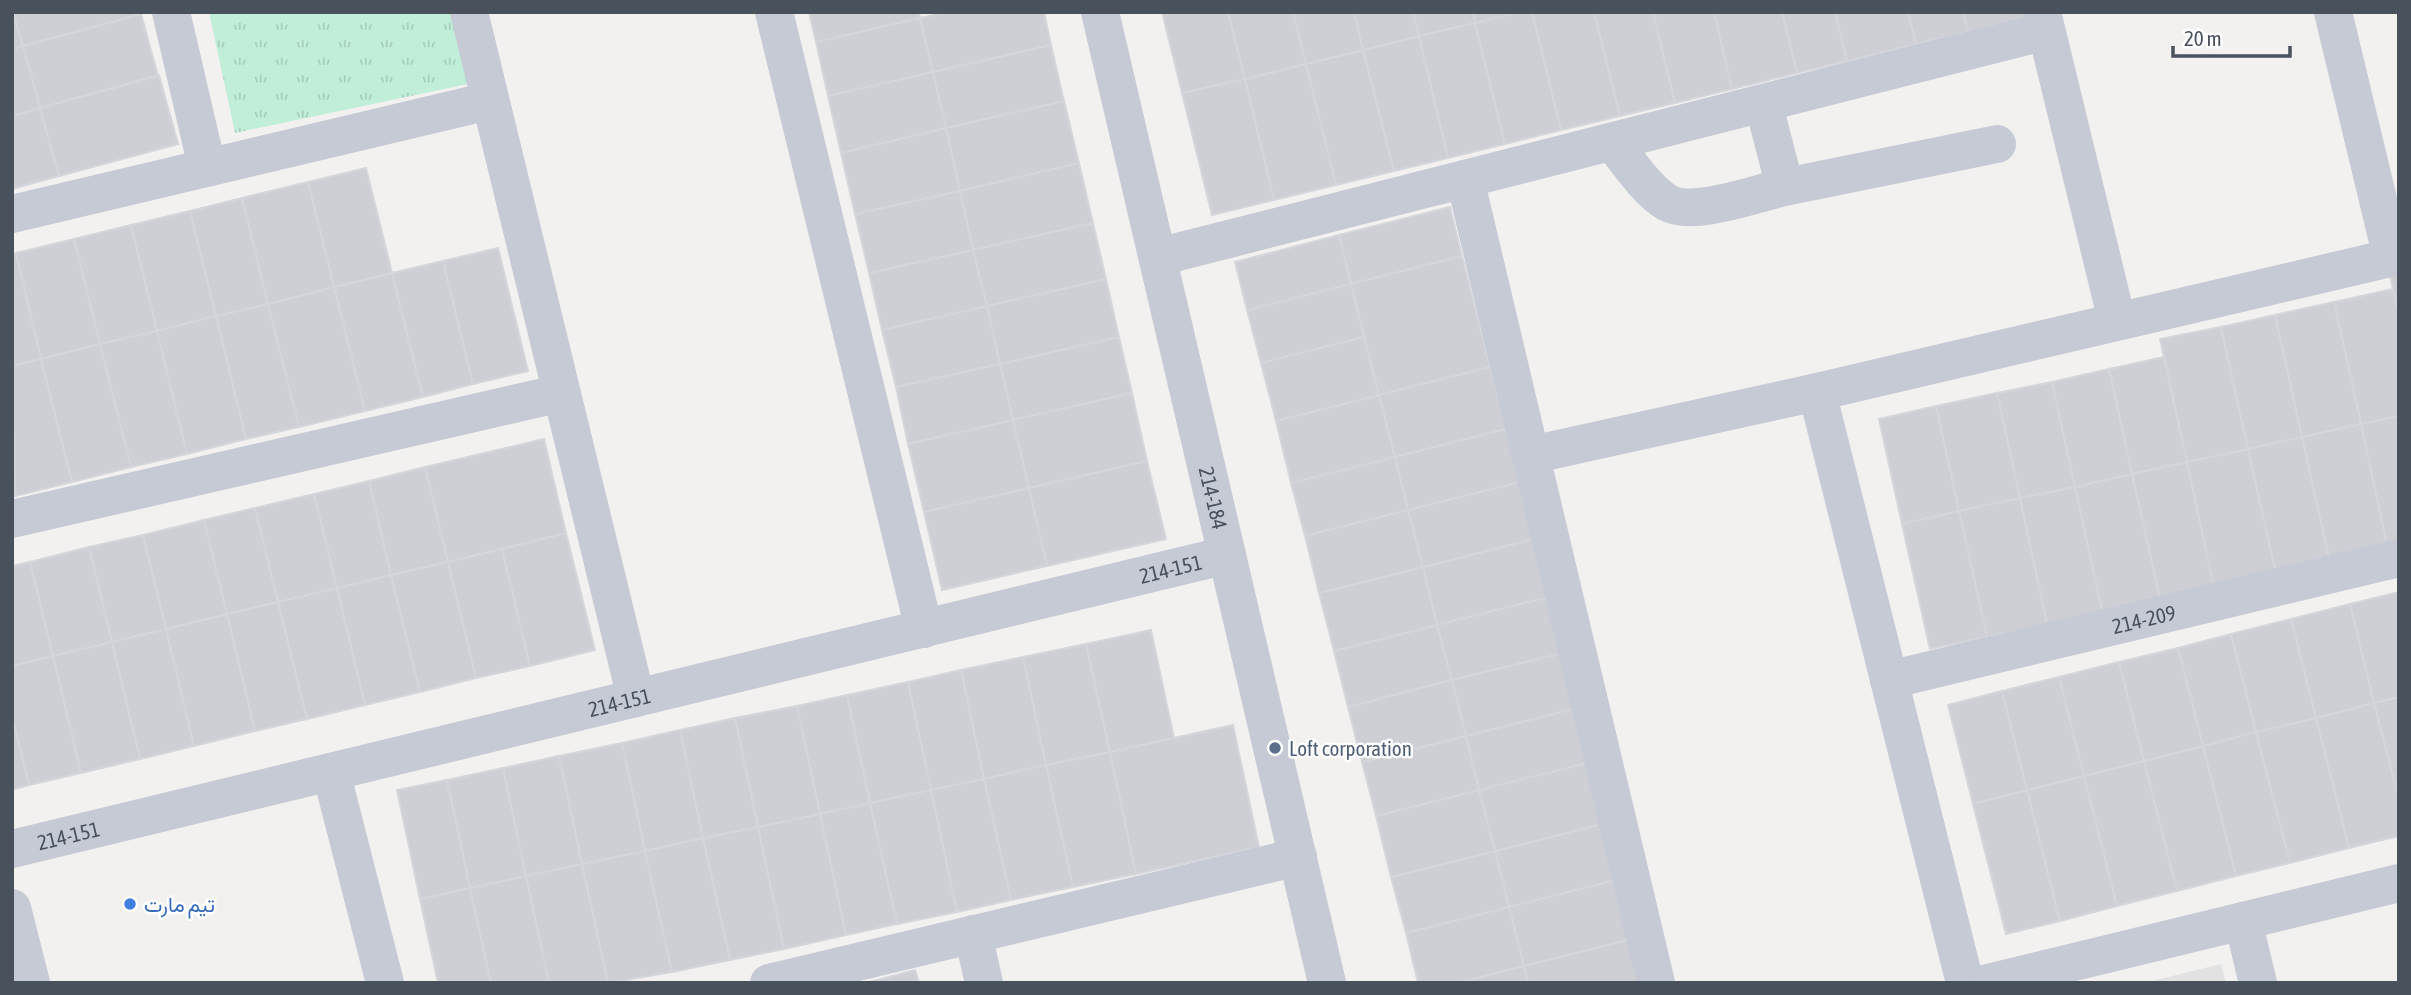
<svg xmlns="http://www.w3.org/2000/svg" width="2411" height="995" font-family="'Asap Condensed',Vazirmatn,sans-serif">
<style>
.education{fill:#e3e2e2}
.grass{fill:url(#grass-tufts)}
.building{fill:#cdcfd4;stroke:#d4d6db;stroke-width:2}
.lines{fill:none;stroke-linecap:round;stroke-linejoin:round}
.minor{stroke:#c5cad4;stroke-width:38}
.service-dot{fill:#5c6f8a;stroke:#fff;stroke-width:2.5}
.shop-dot{fill:#3f7fe0;stroke:#fff;stroke-width:2.5}
.labels{text-anchor:middle;dominant-baseline:central;stroke-width:5;stroke-linejoin:round;paint-order:stroke}
.street-label{font-size:21px;fill:#49515d;stroke:#fff}
.service-label{font-size:21px;fill:#4e5e75;stroke:#fff;text-anchor:start}
.shop-label{font-size:21px;fill:#366cbe;stroke:#fff;text-anchor:start}
</style>
<defs>
<pattern id="grass-tufts" width="24" height="20" patternUnits="userSpaceOnUse" patternTransform="scale(1.75)"><rect width="24" height="20" fill="#c1eed8"/><path d="M3 7l-1-3M5 7V3M7 7l1-3M15 17l-1-3M17 17v-4M19 17l1-3" fill="none" stroke="#a7cebc"/></pattern>
</defs>
<rect width="100%" height="100%" fill="#f2f1f0"/>
<!-- education -->
<path class="education" d="M2221 964 2226 983H2144Z"/>
<!-- grass -->
<path class="grass" d="M209 12H453L468 84 235 133Z"/>
<!-- building -->
<path class="building" d="M12 12 23 46 12 49Z
M13 12H140L141 14 23 46Z
M809 12H919L920 18 816 42Z
M947 12H1044L1051 45 933 72 920 18Z
M1162 12H1228L1245 79 1182 93Z
M1228 12H1293L1306 64 1245 79Z
M1293 12H1354L1363 50 1306 64Z
M1354 12H1413L1419 36 1363 50Z
M1413 12H1473L1475 23 1419 36Z
M1473 12H1519L1475 23Z
M1519 12H1532L1561 130 1505 144 1475 23Z
M1532 12H1594L1620 116 1561 130Z
M1594 12H1653L1675 103 1620 116Z
M1653 12H1714L1732 89 1675 103Z
M1714 12H1782L1797 73 1732 89Z
M1782 12H1835L1847 61 1797 73Z
M1835 12H1908L1916 44 1847 61Z
M1908 12H1963L1968 32 1916 44Z
M1963 12H2026L2027 17 1968 32Z
M141 14 158 76 40 108 23 46Z
M920 18 933 72 828 96 816 42Z
M1475 23 1505 144 1448 158 1419 36Z
M1419 36 1448 158 1394 171 1363 50Z
M1051 45 1064 101 946 128 933 72Z
M23 46 40 108 12 116V49Z
M1363 50 1394 171 1336 185 1306 64Z
M1306 64 1336 185 1274 200 1245 79Z
M933 72 946 128 841 153 828 96Z
M159 75 178 144 59 176 40 108Z
M1245 79 1274 200 1212 215 1182 93Z
M1064 101 1079 163 960 191 946 128Z
M40 108 59 176 12 189V116Z
M946 128 960 191 855 214 841 153Z
M1079 163 1093 223 973 250 960 191Z
M366 168 392 273 334 287 308 182Z
M308 182 334 287 268 304 242 198Z
M960 191 973 250 869 273 855 214Z
M242 198 268 304 216 316 190 211Z
M1450 207 1462 256 1351 284 1339 235Z
M190 211 216 316 157 331 131 225Z
M1093 223 1106 279 987 306 973 250Z
M131 225 157 331 100 344 74 239Z
M1339 235 1351 284 1247 310 1235 262Z
M74 239 100 344 41 359 16 253Z
M498 248 528 371 473 384 443 261Z
M973 250 987 306 882 330 869 273Z
M16 253 41 359 12 366V254Z
M1462 256 1490 367 1379 395 1351 284Z
M443 261 473 384 423 397 392 273Z
M392 273 423 397 365 411 334 287Z
M2399 273V318L2390 275Z
M1106 279 1119 337 1000 364 987 306Z
M1351 284 1364 337 1261 363 1247 310Z
M334 287 365 411 299 427 268 304Z
M2393 289 2399 317V416L2361 424 2334 302Z
M2334 302 2361 424 2302 437 2275 315Z
M268 304 299 427 246 439 216 316Z
M987 306 1000 364 896 387 882 330Z
M2275 315 2302 437 2248 449 2221 327Z
M216 316 246 439 187 454 157 331Z
M2221 327 2248 449 2187 462 2160 339Z
M157 331 187 454 131 467 100 344Z
M1119 337 1132 393 1013 420 1000 364Z
M1364 337 1379 395 1276 421 1261 363Z
M100 344 131 467 72 482 41 359Z
M2164 357 2187 462 2132 474 2109 369Z
M41 359 72 482 15 496 12 366Z
M1000 364 1013 420 908 444 896 387Z
M1490 367 1506 429 1395 457 1379 395Z
M2109 369 2132 474 2075 487 2052 382Z
M2052 382 2075 487 2020 498 1997 393Z
M1132 393 1147 461 1029 488 1013 420Z
M1997 393 2020 498 1959 511 1936 406Z
M1379 395 1395 457 1291 483 1276 421Z
M1936 406 1959 511 1902 524 1879 419Z
M2399 416V547L2388 550 2361 424Z
M1013 420 1029 488 924 512 908 444Z
M2361 424 2388 550 2330 562 2302 437Z
M1506 429 1520 482 1408 510 1395 457Z
M2302 437 2330 562 2276 574 2248 449Z
M544 439 566 533 448 562 425 467Z
M2248 449 2276 574 2214 588 2187 462Z
M1395 457 1408 510 1305 536 1291 483Z
M1147 461 1166 539 1047 566 1029 488Z
M2187 462 2214 588 2160 599 2132 474Z
M425 467 448 562 391 575 369 481Z
M2132 474 2160 599 2102 611 2075 487Z
M369 481 391 575 337 588 314 494Z
M1520 482 1534 539 1423 567 1408 510Z
M2075 487 2102 611 2047 624 2020 498Z
M1029 488 1047 566 942 590 924 512Z
M314 494 337 588 278 602 255 508Z
M2020 498 2047 624 1987 637 1959 511Z
M255 508 278 602 227 614 204 520Z
M1408 510 1423 567 1319 593 1305 536Z
M1959 511 1987 637 1930 649 1902 524Z
M204 520 227 614 166 629 143 535Z
M566 533 595 650 530 666 502 549Z
M143 535 166 629 112 642 89 547Z
M1534 539 1549 597 1437 625 1423 567Z
M89 547 112 642 53 656 30 562Z
M502 549 530 666 476 678 448 562Z
M30 562 53 656 12 666V566Z
M448 562 476 678 420 692 391 575Z
M1423 567 1437 625 1334 651 1319 593Z
M391 575 420 692 365 705 337 588Z
M337 588 365 705 307 719 278 602Z
M2399 592V697L2374 703 2350 604Z
M1549 597 1563 653 1452 680 1437 625Z
M278 602 307 719 255 731 227 614Z
M2350 604 2374 703 2316 718 2291 619Z
M227 614 255 731 194 746 166 629Z
M2291 619 2316 718 2256 732 2231 634Z
M1437 625 1452 680 1348 707 1334 651Z
M166 629 194 746 140 759 112 642Z
M1151 630 1174 738 1110 752 1086 644Z
M2231 634 2256 732 2203 746 2178 648Z
M112 642 140 759 81 773 53 656Z
M1086 644 1110 752 1046 765 1023 657Z
M2178 648 2203 746 2144 761 2119 662Z
M1563 653 1577 708 1466 736 1452 680Z
M53 656 81 773 29 785 12 716V666Z
M1023 657 1046 765 984 779 961 670Z
M2119 662 2144 761 2084 776 2059 677Z
M961 670 984 779 931 790 908 682Z
M2059 677 2084 776 2027 790 2002 691Z
M1452 680 1466 736 1362 762 1348 707Z
M908 682 931 790 870 803 847 695Z
M2002 691 2027 790 1973 804 1948 705Z
M847 695 870 803 820 814 797 706Z
M2399 697V799L2374 703Z
M2374 703 2399 799V836L2349 848 2316 718Z
M797 706 820 814 758 827 735 718Z
M1577 708 1591 762 1479 790 1466 736Z
M12 716 29 785 12 790Z
M735 718 758 827 703 838 680 730Z
M2316 718 2349 848 2290 863 2256 732Z
M1233 725 1259 847 1136 874 1110 752Z
M680 730 703 838 645 851 622 743Z
M2256 732 2290 863 2236 876 2203 746Z
M1466 736 1479 790 1376 816 1362 762Z
M622 743 645 851 582 864 559 756Z
M2203 746 2236 876 2177 891 2144 761Z
M1110 752 1136 874 1073 887 1046 765Z
M559 756 582 864 526 876 503 768Z
M2144 761 2177 891 2117 906 2084 776Z
M1591 762 1606 823 1495 851 1479 790Z
M1046 765 1073 887 1011 900 984 779Z
M503 768 526 876 470 888 447 780Z
M2084 776 2117 906 2060 921 2027 790Z
M984 779 1011 900 957 912 931 790Z
M447 780 470 888 420 899 397 790Z
M931 790 957 912 897 924 870 803Z
M1479 790 1495 851 1391 877 1376 816Z
M2027 790 2060 921 2006 934 1973 804Z
M870 803 897 924 846 935 820 814Z
M820 814 846 935 784 949 758 827Z
M1606 823 1620 879 1509 907 1495 851Z
M758 827 784 949 730 960 703 838Z
M703 838 730 960 672 972 645 851Z
M645 851 672 972 608 983 582 864Z
M1495 851 1509 907 1406 933 1391 877Z
M582 864 608 983H549L526 876Z
M526 876 549 983H491L470 888Z
M1620 879 1635 938 1524 966 1509 907Z
M470 888 491 983H438L420 899Z
M1509 907 1524 966 1457 983H1418L1406 933Z
M1635 938 1647 983H1528L1524 966Z
M1524 966 1528 983H1457Z
M915 970 919 983H866Z"/>
<g class="lines">
<!-- minor -->
<g class="minor">
<path d="M171 12 207 167"/>
<path d="M469 12 636 698"/>
<path d="M774 12 924 629"/>
<path id="s1" d="M1100 12 1327 983"/>
<path d="M2042 12 2117 321"/>
<path d="M2333 12 2392 258"/>
<path d="M1764 106 1785 187 1997 144"/>
<path d="M1613 143C1629 162 1646 190 1668 203 1693 217 1757 193 1785 187"/>
<path d="M1465 179 1656 983"/>
<path d="M12 214 489 101"/>
<path d="M1158 257 2046 31"/>
<path d="M1817 392 1965 983"/>
<path d="M1531 455 1817 392 2399 256"/>
<path d="M12 519 561 393"/>
<path id="s2" d="M1889 680 2399 558"/>
<path d="M331 772 385 983"/>
<path id="s3" d="M12 849 1227 555"/>
<path d="M12 908 31 983"/>
<path d="M2243 921 2258 983"/>
<path d="M973 934 984 983"/>
<path d="M769 983 1298 857"/>
<path d="M1988 983 2399 883"/>
</g>
</g>
<!-- markers -->
<circle class="service-dot" cx="1275" cy="748" r="7"/>
<circle class="shop-dot" cx="130" cy="904" r="7"/>
<g class="labels">
<!-- street labels -->
<g class="street-label">
<text stroke="none"><textPath href="#s1" startOffset="499">214-184</textPath></text>
<text stroke="none"><textPath href="#s3" startOffset="1192">214-151</textPath></text>
<text stroke="none"><textPath href="#s2" startOffset="262">214-209</textPath></text>
<text stroke="none"><textPath href="#s3" startOffset="625">214-151</textPath></text>
<text stroke="none"><textPath href="#s3" startOffset="58">214-151</textPath></text>
</g>
<!-- service labels -->
<g class="service-label">
<text x="1289" y="748">Loft corporation</text>
</g>
<!-- shop labels -->
<g class="shop-label">
<text x="144" y="904">تيم مارت</text>
</g>
</g>
<!-- border -->
<rect width="2411" height="995" fill="none" stroke="#49515d" stroke-width="28"/>
<!-- scale -->
<path d="M2173 46v10h117v-10" fill="none" stroke="#49515d" stroke-width="3.5"/>
<text x="2184" y="46" font-size="21" fill="#49515d" stroke="#ffffff" stroke-width="5" paint-order="stroke">20 m</text>
</svg>
